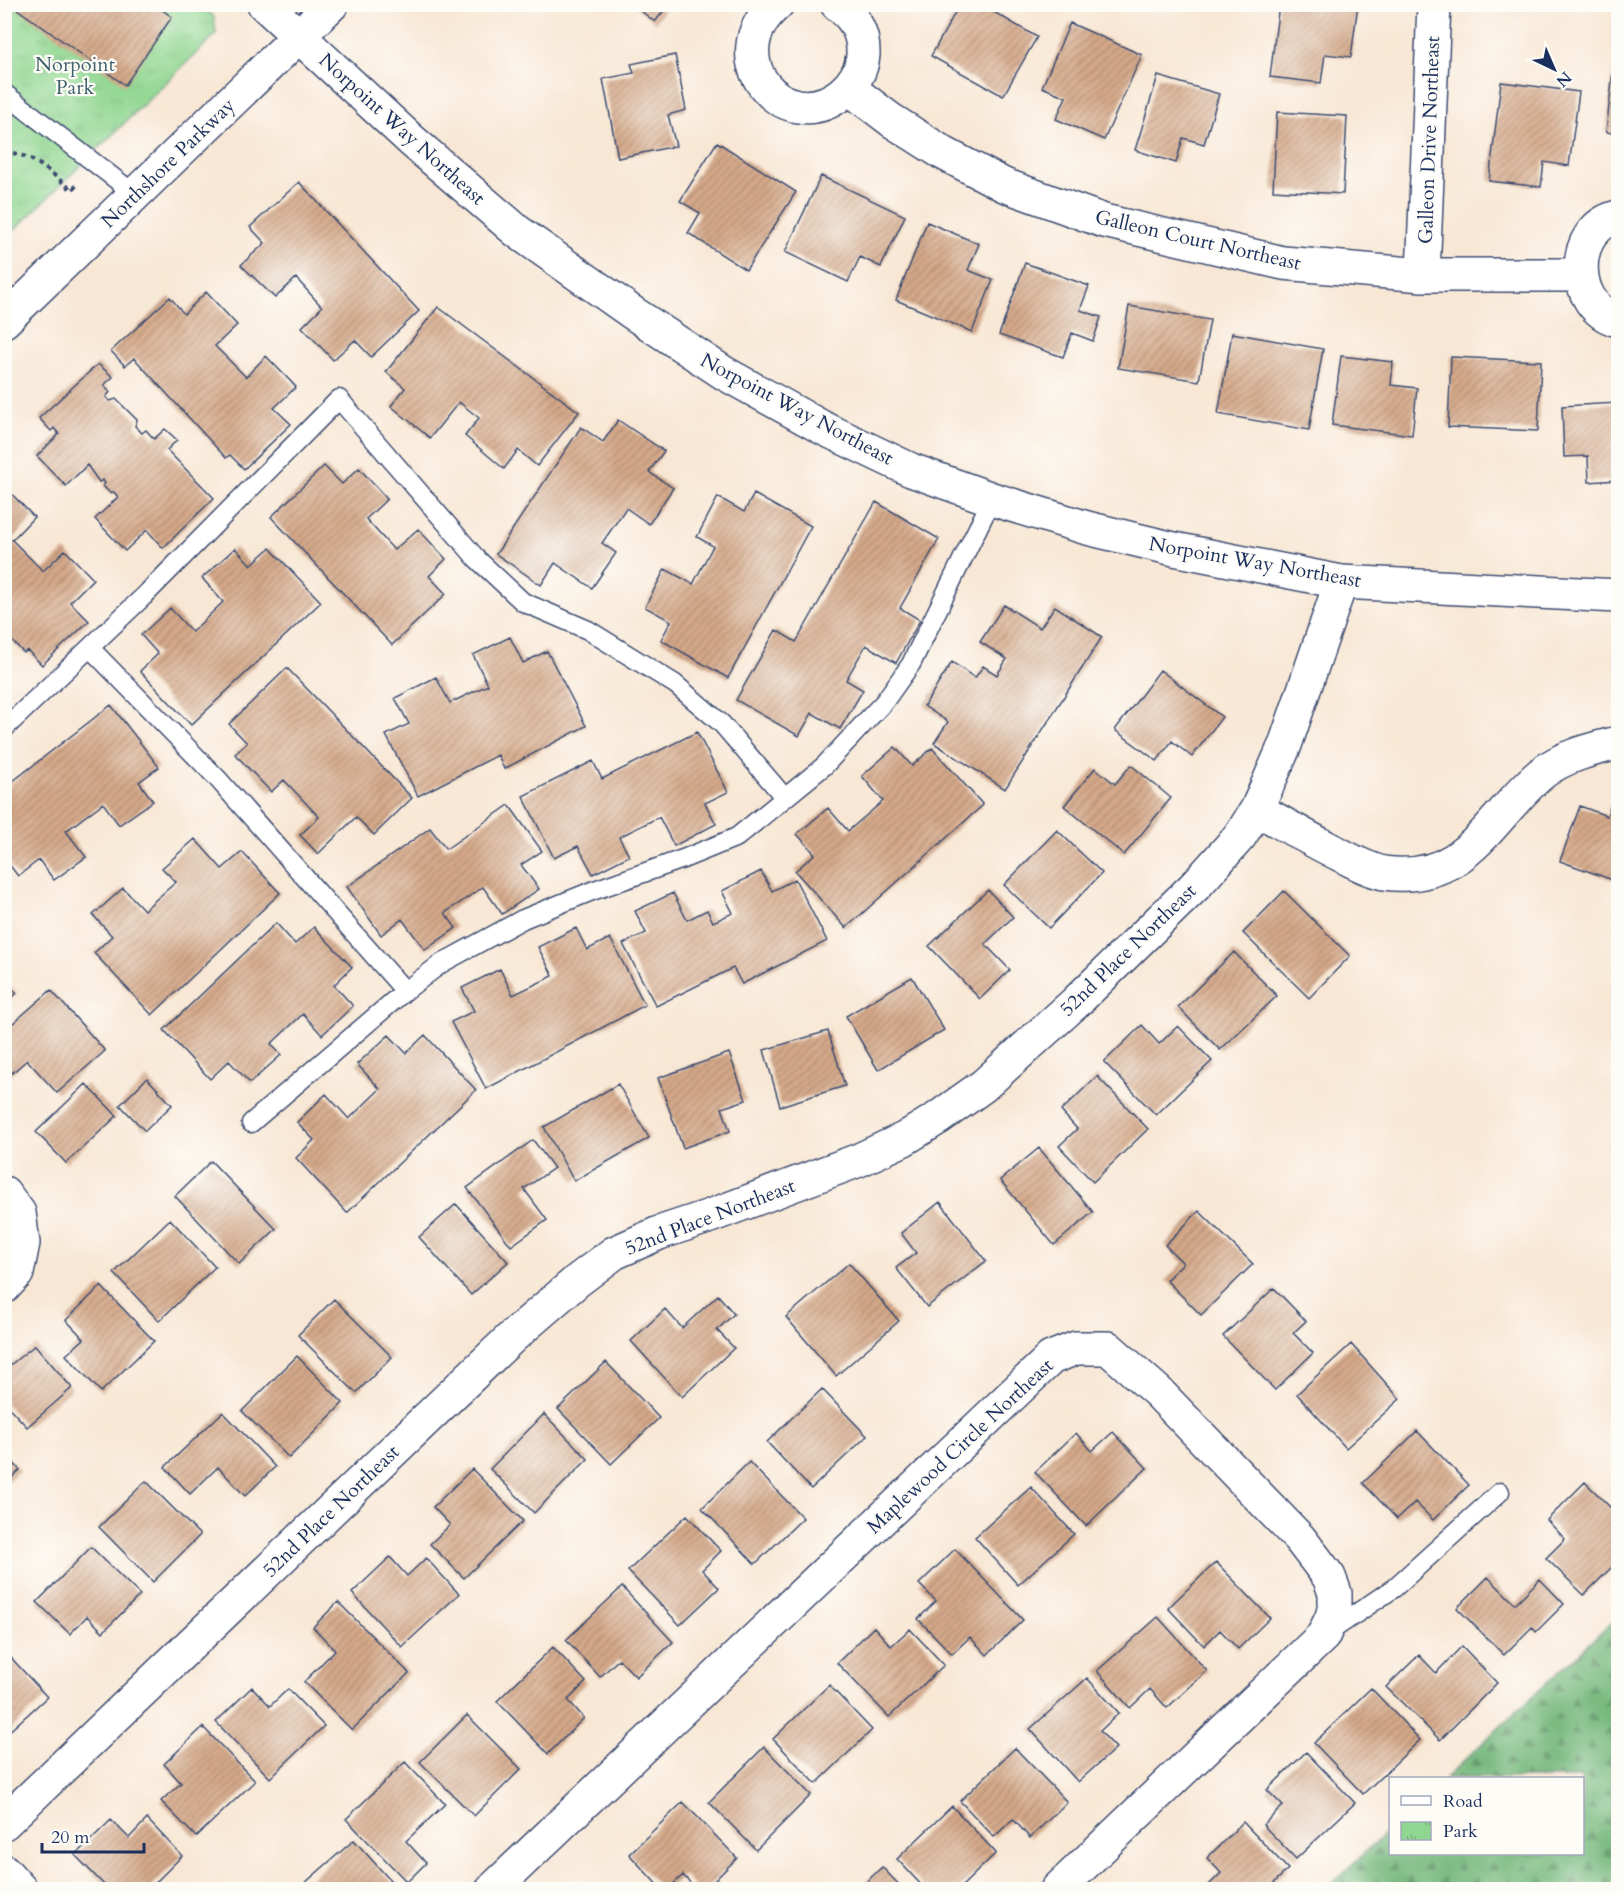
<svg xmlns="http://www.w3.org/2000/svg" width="1623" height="1894" font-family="Cardo,serif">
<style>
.forest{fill:url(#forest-firs);stroke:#47736c;stroke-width:1.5}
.park{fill:url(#park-tufts);stroke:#558277;stroke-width:1.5}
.building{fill:url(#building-hatch)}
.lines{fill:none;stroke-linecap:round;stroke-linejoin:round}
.lane-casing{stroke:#3c4b70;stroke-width:21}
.street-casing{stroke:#3c4b70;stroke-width:36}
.secondary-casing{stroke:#3c4b70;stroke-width:36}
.path{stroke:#3c4b70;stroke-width:4;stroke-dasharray:4.5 4.5;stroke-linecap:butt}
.lane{stroke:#fff;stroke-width:18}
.street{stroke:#fff;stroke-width:33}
.secondary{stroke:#fff;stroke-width:33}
.labels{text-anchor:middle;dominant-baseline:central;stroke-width:4.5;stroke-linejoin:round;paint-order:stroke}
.park-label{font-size:20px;fill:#3e616d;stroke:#fdfcf7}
.street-label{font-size:20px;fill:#1b2f5e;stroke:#fdfcf7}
</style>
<defs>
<pattern id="forest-firs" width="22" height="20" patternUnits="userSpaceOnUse" patternTransform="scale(1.5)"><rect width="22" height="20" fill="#73b77a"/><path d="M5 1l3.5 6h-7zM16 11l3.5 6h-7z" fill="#5e9567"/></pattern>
<pattern id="park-tufts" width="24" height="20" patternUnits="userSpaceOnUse" patternTransform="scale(1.5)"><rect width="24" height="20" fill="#8fd690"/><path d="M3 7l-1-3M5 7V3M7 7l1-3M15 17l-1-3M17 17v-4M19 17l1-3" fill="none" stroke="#7bb87f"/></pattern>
<pattern id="building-hatch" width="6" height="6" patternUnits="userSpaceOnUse" patternTransform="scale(1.5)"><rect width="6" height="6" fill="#d5a989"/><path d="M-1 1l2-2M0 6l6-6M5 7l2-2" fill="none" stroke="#ac8a73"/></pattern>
</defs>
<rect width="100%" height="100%" fill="#fdfcf7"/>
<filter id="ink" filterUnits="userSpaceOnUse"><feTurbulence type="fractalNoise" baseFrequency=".0167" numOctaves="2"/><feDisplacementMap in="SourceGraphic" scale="12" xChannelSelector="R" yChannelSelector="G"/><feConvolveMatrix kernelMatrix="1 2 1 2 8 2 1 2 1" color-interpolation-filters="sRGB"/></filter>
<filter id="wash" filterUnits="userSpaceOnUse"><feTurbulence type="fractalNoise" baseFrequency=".008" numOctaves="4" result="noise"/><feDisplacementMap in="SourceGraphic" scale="24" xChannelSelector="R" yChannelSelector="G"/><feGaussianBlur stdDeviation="1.35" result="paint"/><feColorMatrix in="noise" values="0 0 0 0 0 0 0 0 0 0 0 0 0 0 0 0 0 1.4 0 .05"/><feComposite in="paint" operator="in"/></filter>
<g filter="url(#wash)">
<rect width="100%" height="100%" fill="#f8e7d4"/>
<!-- forest -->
<path class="forest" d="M1618 1617V1889H1326L1390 1829V1854H1582V1778H1445Z"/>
<!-- park -->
<path class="park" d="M5 5H202L214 17 216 34 5 239Z"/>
<g id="blocks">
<!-- building -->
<path class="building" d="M10 4H154L172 17 125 85Z
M632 4H669L655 22Z
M960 4H980L1037 37 1003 96 931 56Z
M1279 4H1358L1351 57 1325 54 1321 83 1270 77Z
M1070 23 1142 55 1104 140 1056 119 1066 97 1042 87Z
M675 55 686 110 668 115 676 146 618 158 603 79 634 73 631 64Z
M1614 63 1618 64V134L1606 132Z
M1158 76 1219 94 1204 144 1183 138 1176 163 1135 150Z
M1501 82 1579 92 1569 166 1544 162 1541 187 1489 181Z
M1277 112 1347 116 1343 194 1273 190Z
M717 142 796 192 746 270 688 233 700 213 680 201Z
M821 176 905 216 881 267 860 257 848 282 785 252Z
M299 182 419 311 371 357 355 340 333 360 302 327 322 307 296 278 275 298 241 265 265 243 250 227Z
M927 222 979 244 968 270 993 280 972 332 896 300Z
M1025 263 1089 286 1080 310 1101 317 1093 341 1072 333 1063 357 999 335Z
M206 292 237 325 215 346 246 377 266 356 296 387 274 408 291 424 244 469 230 455 226 458 134 358 125 366 111 351 170 297 184 314Z
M1129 306 1210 320 1199 381 1118 368Z
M438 307 579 412 537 466 518 450 504 469 465 436 479 418 459 402 430 438 391 406 405 388 386 372Z
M1232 333 1323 349 1309 430 1218 414Z
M1341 356 1393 362 1391 385 1417 388 1412 435 1332 425Z
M1451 357 1541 361 1538 431 1448 427Z
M98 364 113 377 104 385 110 392 106 397 110 401 116 399 137 420 135 426 142 433 146 430 154 439 165 429 177 440 167 450 214 498 163 548 147 530 125 551 95 519 118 497 114 492 111 494 103 486 105 483 103 480 99 482 87 465 66 486 37 456 59 434 54 428 51 431 39 418Z
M1618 403V480L1589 482 1588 456 1564 457 1562 406Z
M618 420 664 451 649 472 673 488 649 524 626 508 602 543 616 553 592 588 555 563 541 585 496 554 581 427 603 442Z
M324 466 342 484 359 468 387 499 366 519 394 550 418 529 446 559 429 576 446 594 392 645 271 517Z
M4 486 34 517 12 540 43 571 65 550 93 579 70 602 89 621 42 665 27 650 24 653 4 633Z
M754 494 811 526 728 678 661 640 671 621 645 607 665 569 693 584 713 546 697 537 718 497 744 512Z
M876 502 939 539 900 608 920 620 896 663 866 645 846 680 863 690 840 729 812 713 799 736 736 700 776 630 796 642Z
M235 548 251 565 270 548 321 602 191 725 140 671 158 654 141 635 170 608 192 632 223 602 202 578Z
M1004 605 1040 628 1055 606 1102 637 1005 789 934 743 948 722 924 706 952 662 975 678 983 666 997 675 1007 659 980 642Z
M510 637 523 663 547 651 586 726 504 769 498 755 418 796 386 735 409 724 395 698 436 677 450 703 488 685 473 655Z
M287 668 412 798 374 835 356 817 318 854 300 835 319 817 284 780 271 792 235 754 247 743 229 724Z
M1160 670 1222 717 1192 757 1172 741 1157 761 1115 730Z
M111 705 159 767 139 782 153 801 119 825 103 803 66 831 86 857 54 880 39 860 18 876 4 858V788Z
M697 732 728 792 705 803 716 824 674 846 659 817 619 837 629 856 593 874 578 846 554 858 523 796 593 761 602 779Z
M895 747 912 766 932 748 983 805 846 928 795 871 815 854 797 834 828 808 848 831 883 801 862 776Z
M1131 765 1171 798 1124 855 1064 806 1095 768 1115 784Z
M1615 793 1618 795V882L1560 861 1580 806 1607 816Z
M509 805 542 851 521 865 539 889 502 914 483 887 445 913 456 928 425 950 402 919 381 935 347 887 430 828 446 849Z
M1057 830 1102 873 1049 928 1004 885Z
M195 839 222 869 242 852 280 893 152 1015 94 953 112 936 93 915 123 888 144 910 176 882 162 868Z
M761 871 772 891 795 879 827 941 742 984 733 968 656 1006 623 944 646 933 635 911 673 893 687 920 707 910 713 922 733 913 722 891Z
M988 890 1013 917 985 944 1010 970 980 999 929 946Z
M1284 891 1350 956 1309 998 1243 933Z
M276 923 295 944 314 927 352 967 334 985 353 1006 322 1035 303 1014 271 1044 281 1055 250 1083 229 1061 210 1079 164 1030Z
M576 928 587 950 610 938 645 1005 486 1089 451 1022 474 1011 462 988 500 969 513 995 553 976 538 947Z
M1234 952 1277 996 1220 1050 1178 1007Z
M912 977 944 1030 878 1070 846 1016Z
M4 981 17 993 4 1005Z
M51 990 105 1051 57 1093 27 1060 4 1080V1031Z
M1142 1025 1159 1044 1178 1026 1212 1061 1156 1115 1104 1062Z
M828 1031 845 1086 780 1106 764 1050Z
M389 1035 406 1053 425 1035 476 1090 347 1213 296 1158 314 1140 297 1122 326 1094 349 1119 380 1089 357 1064Z
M729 1053 746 1100 722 1108 730 1131 683 1148 658 1078Z
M1097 1076 1148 1129 1093 1182 1059 1146 1077 1129 1061 1111Z
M147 1078 172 1105 145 1131 120 1105Z
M86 1084 117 1116 66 1163 36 1132Z
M618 1084 649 1138 574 1181 544 1127Z
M533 1140 554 1168 524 1189 547 1220 511 1246 467 1188Z
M1039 1148 1093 1212 1054 1245 1000 1180Z
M211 1161 276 1229 239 1264 175 1196Z
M940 1202 986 1261 927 1307 896 1268 916 1253 901 1233Z
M456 1204 508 1262 471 1295 419 1237Z
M1199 1211 1253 1264 1201 1315 1166 1280 1183 1263 1165 1245Z
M170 1219 215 1267 159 1321 114 1273Z
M849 1263 899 1321 836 1376 786 1317Z
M101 1286 154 1341 101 1392 66 1355 84 1339 66 1320Z
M1274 1288 1306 1321 1293 1333 1313 1353 1275 1390 1223 1336Z
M718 1295 734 1314 717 1330 734 1348 682 1397 631 1341 665 1309 682 1328Z
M334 1299 392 1357 356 1393 298 1335Z
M1351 1344 1400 1399 1346 1448 1297 1394Z
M35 1345 72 1388 27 1427 4 1402V1370Z
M297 1356 343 1403 289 1458 242 1411Z
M606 1362 659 1418 611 1464 558 1409Z
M822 1389 867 1436 811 1489 767 1442Z
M223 1412 275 1467 245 1496 218 1467 190 1494 165 1467Z
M544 1414 588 1459 534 1513 490 1469Z
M1417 1431 1469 1485 1433 1520 1415 1502 1397 1519 1363 1483Z
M1113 1432 1147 1468 1086 1526 1035 1472 1076 1433 1092 1451Z
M4 1453 20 1470 4 1485Z
M749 1462 803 1518 755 1564 702 1508Z
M472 1469 523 1521 464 1578 430 1544 450 1525 433 1507Z
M146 1481 200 1535 153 1582 99 1527Z
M1585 1482 1618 1515V1561L1584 1595 1546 1558 1565 1539 1547 1520Z
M1031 1487 1074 1534 1018 1585 975 1537Z
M687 1515 721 1551 702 1570 719 1588 680 1625 628 1571Z
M91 1547 140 1595 103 1632 87 1616 70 1634 37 1602Z
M955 1549 1023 1620 987 1655 970 1637 952 1654 918 1619 936 1601 919 1584Z
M390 1557 407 1576 426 1558 459 1594 402 1647 352 1593Z
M1216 1562 1270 1618 1238 1649 1220 1630 1204 1646 1168 1608Z
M1488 1577 1515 1604 1540 1579 1564 1604 1536 1632 1532 1627 1504 1655 1457 1608Z
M622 1587 673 1642 636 1677 619 1659 600 1677 566 1640Z
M338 1602 409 1673 352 1730 304 1682 335 1650 313 1627Z
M1158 1617 1207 1671 1167 1708 1150 1689 1130 1708 1097 1671Z
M874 1627 891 1646 910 1629 944 1665 889 1717 837 1663Z
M1462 1646 1497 1683 1440 1740 1386 1687 1419 1655 1436 1673Z
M553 1647 586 1682 568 1700 584 1718 548 1754 497 1701Z
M4 1650 47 1697 4 1736Z
M1087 1678 1119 1713 1100 1731 1116 1748 1078 1782 1030 1729Z
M829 1685 872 1730 816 1784 773 1739Z
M252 1687 270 1706 288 1689 324 1726 270 1778 216 1722Z
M1371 1688 1420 1740 1363 1794 1314 1743Z
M467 1715 521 1769 474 1816 420 1762Z
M203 1727 255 1781 196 1837 161 1801 181 1783 164 1764Z
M764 1747 811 1795 756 1850 709 1802Z
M1015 1748 1067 1802 1030 1838 1013 1819 994 1837 960 1801Z
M1306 1752 1355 1803 1296 1859 1263 1825 1283 1806 1267 1790Z
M405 1762 445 1804 406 1841 426 1863 407 1882 346 1819Z
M683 1802 737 1858 705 1890H697L683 1875 667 1890H662L629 1854Z
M952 1806 996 1853 958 1890H926L897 1859Z
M147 1819 182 1856 148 1890H109L75 1855 111 1820 129 1838Z
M1243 1822 1288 1869 1267 1890H1204L1221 1873 1207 1858Z
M354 1840 399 1890H297Z
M882 1867 904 1890H858Z"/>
</g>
</g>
<g filter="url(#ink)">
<use href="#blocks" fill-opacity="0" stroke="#3c4b70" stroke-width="1.5"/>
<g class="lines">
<!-- lane casing -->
<g class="lane-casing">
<path id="lane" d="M4 93 136 195
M90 648 217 778 405 991
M4 729 143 597 339 399 477 559 523 602 588 630 675 684 722 724 785 798
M251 1123 405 991 442 963 523 919 592 891 683 859 737 837 824 766 884 702 911 664 992 499
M1329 1632 1394 1588 1500 1492"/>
</g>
<!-- street casing -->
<g class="street-casing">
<path id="street" d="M777 4C715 57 784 138 841 94 853 85 862 70 863 55 864 34 854 16 837 4
M849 88 891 120 943 153 1004 185 1104 221 1283 263 1423 275H1581
M1618 217C1568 228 1570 308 1618 320
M1423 275 1434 4
M1257 809C1285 825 1313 841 1341 855 1354 862 1369 870 1384 873 1467 885 1490 816 1542 773 1563 756 1593 749 1618 743
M4 1193 19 1213 23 1243 17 1273 4 1287
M4 1823 511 1338 577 1281 614 1253 659 1233 710 1216 859 1160 904 1139 938 1118 983 1086 1075 1003 1196 885 1240 836 1257 809 1285 745 1341 582
M4 1871 21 1890
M492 1890 1051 1358 1076 1348H1108L1158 1392 1300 1539 1329 1577 1335 1593V1605L1332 1617 1323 1636 1057 1890"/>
</g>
<!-- secondary casing -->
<g class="secondary-casing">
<path id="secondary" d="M264 4 411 140 518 232 633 313 724 373 823 428 911 470 992 499 1087 528 1174 549 1341 582 1618 596
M4 321 332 4"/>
</g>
<!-- path -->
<path class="path" d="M4 152C32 153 52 174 72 190L79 183"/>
<!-- lane -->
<use href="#lane" class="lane"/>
<!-- street -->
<use href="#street" class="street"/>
<!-- secondary -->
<use href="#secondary" class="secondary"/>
</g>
</g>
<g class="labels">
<!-- park labels -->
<g class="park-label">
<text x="75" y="64">Norpoint<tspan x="75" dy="23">Park</tspan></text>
</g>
<!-- street labels -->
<g class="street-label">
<text transform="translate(402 129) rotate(42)">Norpoint Way Northeast</text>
<text transform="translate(1429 140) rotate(-88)">Galleon Drive Northeast</text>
<text transform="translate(168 163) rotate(-44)">Northshore Parkway</text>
<text transform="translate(1198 240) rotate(13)">Galleon Court Northeast</text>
<text transform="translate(797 409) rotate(28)">Norpoint Way Northeast</text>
<text transform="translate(1255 562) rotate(10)">Norpoint Way Northeast</text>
<text transform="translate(1128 950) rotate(-44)">52nd Place Northeast</text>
<text transform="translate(710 1217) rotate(-21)">52nd Place Northeast</text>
<text transform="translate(960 1446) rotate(-43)">Maplewood Circle Northeast</text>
<text transform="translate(331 1511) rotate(-44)">52nd Place Northeast</text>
</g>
</g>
<!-- margin -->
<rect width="1623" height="1894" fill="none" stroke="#fdfcf7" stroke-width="24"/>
<!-- legend -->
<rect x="1389" y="1777" width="195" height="78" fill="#fdfcf7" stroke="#a3aaba" stroke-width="1.5"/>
<rect x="1401" y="1796" width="30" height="9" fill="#ffffff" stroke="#a3aaba" stroke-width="1.5"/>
<text x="1443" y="1807" font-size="18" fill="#1b2f5e">Road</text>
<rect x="1401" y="1822" width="30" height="18" fill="url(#park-tufts)" stroke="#a3aaba" stroke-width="1.5"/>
<text x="1443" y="1837" font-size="18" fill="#1b2f5e">Park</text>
<!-- north arrow -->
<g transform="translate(1554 69) rotate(136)" stroke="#fdfcf7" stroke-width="4.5" paint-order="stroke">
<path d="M0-4.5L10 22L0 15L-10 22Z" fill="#1b2f5e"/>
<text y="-9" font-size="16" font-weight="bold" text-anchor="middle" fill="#1b2f5e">N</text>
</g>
<!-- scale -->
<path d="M42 1843v9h102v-9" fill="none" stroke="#1b2f5e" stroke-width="3"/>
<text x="51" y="1843" font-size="18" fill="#1b2f5e" stroke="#fdfcf7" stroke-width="4.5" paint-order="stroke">20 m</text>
</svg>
